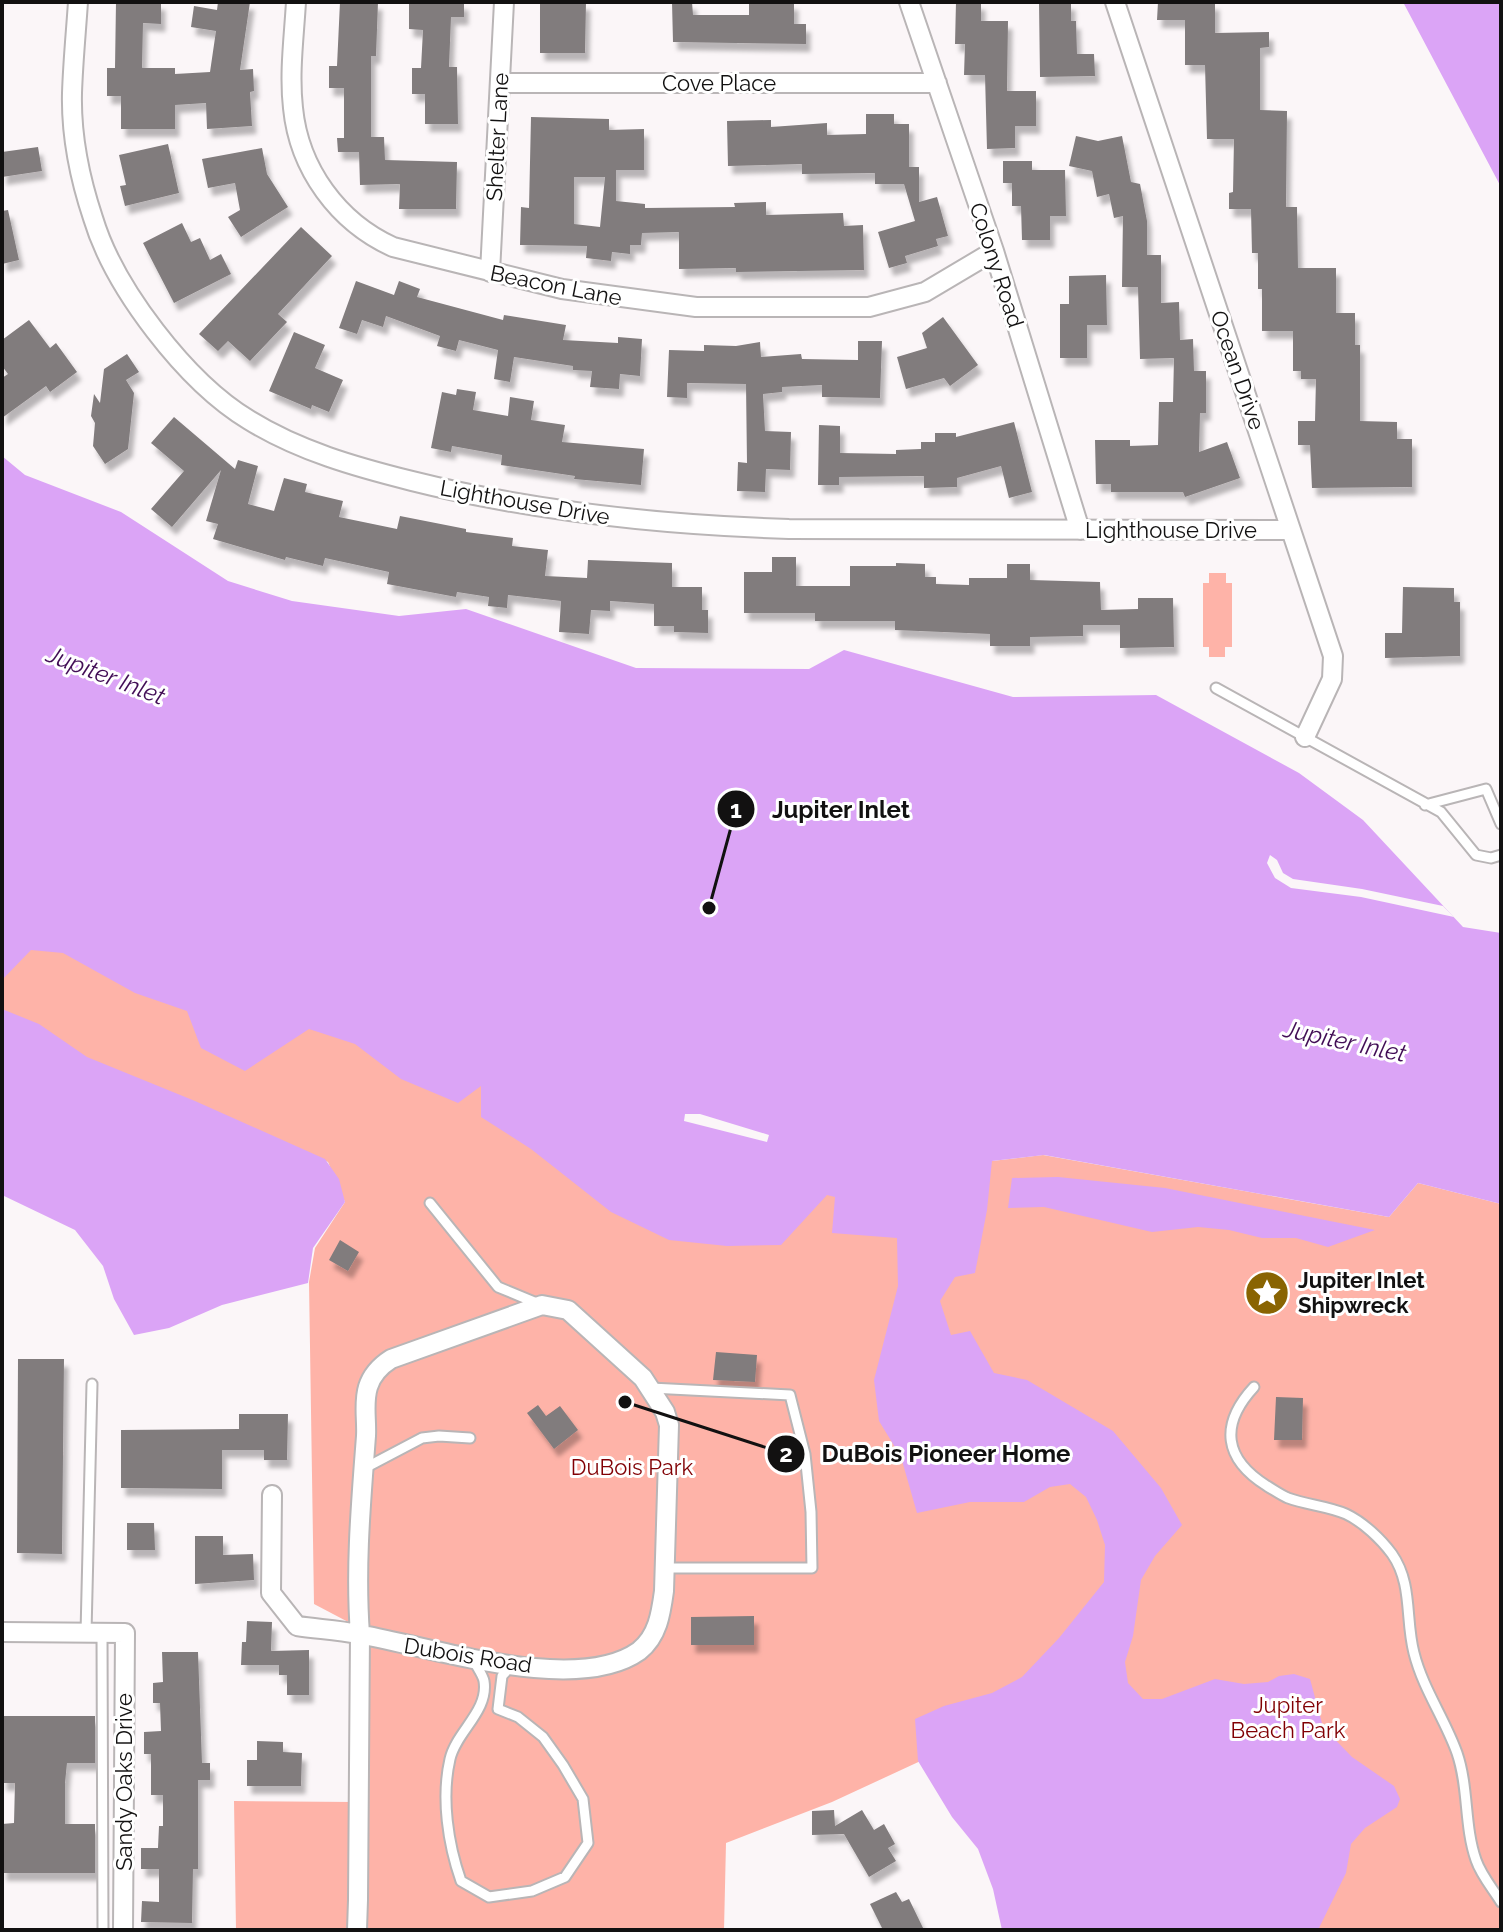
<svg xmlns="http://www.w3.org/2000/svg" width="1503" height="1932" font-family="Raleway,sans-serif">
<style>
.green{fill:#feb3a8}
.water{fill:#dba4f6}
.pier{fill:#fbf6f8}
.building{fill:#817c7d;fill-rule:evenodd;filter:url(#shadow)}
.lines{fill:none;stroke-linecap:round;stroke-linejoin:round}
.lane-casing{stroke:#b9b5b6;stroke-width:13}
.street-casing{stroke:#b9b5b6;stroke-width:22}
.lane{stroke:#fff;stroke-width:9}
.street{stroke:#fff;stroke-width:18}
.labels{text-anchor:middle;dominant-baseline:central;stroke-width:6;stroke-linejoin:round;paint-order:stroke}
.street-label{font-size:22px;fill:#121111;stroke:#fff}
.poi-label{font-size:22px;font-weight:bold;fill:#121111;stroke:#fff;text-anchor:start}
.park-label{font-size:22px;fill:#810004;stroke:#fff}
.water-label{font-size:24px;font-style:italic;fill:#420e56;stroke:#fff}
.leader{fill:none;stroke:#121111;stroke-width:3}
.callout-dot{fill:#121111;stroke:#fff;stroke-width:3}
.mark-label{font-size:24px;text-anchor:middle;font-weight:bold;fill:#fff}
.callout-label{font-size:24px;text-anchor:middle;font-weight:bold;fill:#121111;stroke:#fff;stroke-width:6;stroke-linejoin:round;paint-order:stroke}
</style>
<defs>
<filter id="shadow"><feDropShadow dx="4.5" dy="8" stdDeviation="2" flood-color="#0004"/></filter>
</defs>
<rect width="100%" height="100%" fill="#fbf6f8"/>
<!-- green -->
<path class="green" d="M1209 573H1226V583H1232V647H1225V657H1209V647H1203V583H1209Z
M31 949 62 951 204 987 481 1084 992 1161 1043 1155 1389 1217 1418 1183 1501 1204V1930H1041L927 1758 832 1802 726 1843 724 1930H236L234 1801 354 1802 352 1624 314 1604 309 1282 315 1248 345 1202 328 1162 56 1045 2 1012V977Z"/>
<!-- water -->
<path class="water" d="M1403 2H1501V187Z
M2 456 25 475 121 512 228 581 292 601 399 616 466 609 636 668 809 669 844 650 1013 697 1156 695 1299 773 1363 820 1463 927 1501 933V1204L1418 1183 1389 1217 1044 1155 992 1161 987 1210 975 1273 955 1277 940 1301 951 1335 970 1331 994 1373 1027 1380 1113 1431 1161 1488 1182 1525 1155 1556 1141 1580 1133 1636 1125 1662 1128 1683 1143 1699H1162L1215 1679 1244 1684 1268 1682 1279 1676 1294 1674 1310 1679 1323 1727 1352 1757 1394 1786 1400 1799 1397 1807 1365 1828 1351 1844 1346 1873 1318 1930H1002L993 1889 978 1849 952 1817 918 1761 915 1719 944 1706 992 1693 1022 1677 1059 1638 1104 1582 1105 1545 1097 1520 1086 1497 1070 1484 1050 1487 1024 1502H970L917 1513 901 1457 879 1421 874 1380 898 1286 897 1238 832 1233 835 1197 827 1195 781 1245 727 1246 669 1240 611 1212 531 1149 481 1117V1086L458 1103 401 1079 355 1044 309 1029 245 1071 201 1048 187 1011 135 993 63 953 31 950 2 980Z
M2 1009 39 1024 87 1057 195 1101 325 1159 339 1179 345 1202 313 1248 308 1283 222 1305 169 1328 134 1335 114 1299 103 1266 75 1230 2 1195Z
M1058 1177 1165 1188 1375 1230 1328 1247 1296 1238H1262L1229 1230 1198 1227 1152 1232 1044 1207 1008 1208 1012 1178Z"/>
<!-- pier -->
<path class="pier" d="M1270 855 1277 860 1283 873 1293 879 1362 889 1443 906 1454 917 1361 897 1291 888 1275 878 1267 863Z
M685 1114H700L769 1135 767 1142 684 1121Z"/>
<!-- building -->
<path class="building" d="M116 2H161V24L143 23 142 68H175V74L210 72 216 31 191 27 194 6 217 10 218 2H250L240 70 253 69 254 91 250 92 252 126 207 129 206 103 175 105V129H121V96H107V68H115Z
M340 2H378L376 56H371V137H384L385 160 457 162 456 209H399L400 184 360 185 359 152H338L337 138H344V88H329V66H337Z
M409 2H464V17H451L449 67H457L458 124H425V94H412V68H421L423 30 409 29Z
M540 2H586L585 53H540Z
M672 2H692L693 15H749V2H794V24H806V44L673 42Z
M956 2H981V21H1008L1007 91H1036V126H1015V148L987 149 985 75H964L965 44H955Z
M1039 2H1071V21H1076L1077 54H1094L1095 76 1040 77Z
M1158 2H1215V33L1269 32V47L1260 48V110L1287 111 1286 207H1297L1298 268H1336V313H1355V345H1360V421L1397 422V439H1412V487L1312 488 1310 445H1298V421H1315L1316 379H1301V371H1293V331H1262V289H1258V253H1252L1251 209H1229V193L1233 192 1234 139H1207L1205 65H1185V20H1157Z
M866 114H894V124H909V167H919V202L937 197 948 236 936 239 938 246 905 256 907 263 889 268 878 232 915 221 904 184H875V173L802 174V164L728 166 727 121 771 120V127L827 123V135L866 134Z
M531 117 609 119V130L644 129V170H616V201L645 204V208L735 207 734 203 766 202V215L843 213 844 226 863 225 864 270 736 272V268L679 269V232L642 233 641 245H630V254L612 252 611 261 586 258 587 246 520 245 521 207 529 208ZM574 177H605L600 227 574 224Z
M1076 136 1098 141 1122 136 1131 182 1140 184 1147 221V255H1161V303L1179 302 1180 340 1193 339 1194 371H1206V413H1200L1199 452 1227 442 1240 478 1185 497 1183 492H1111V484H1096L1095 440H1130V446L1158 445 1159 402H1173L1174 358 1140 359 1138 287H1122L1123 216 1114 218 1109 194 1097 197 1092 171 1069 166Z
M168 144 179 193 125 206 120 186 126 185 119 155Z
M38 147 42 171 2 177V152Z
M262 148 267 174 288 207 241 237 228 217 240 210 235 183 208 188 202 159Z
M1003 161H1032V170H1065L1066 216H1050V240H1022L1021 206H1012V183H1003Z
M8 210 19 260 2 264V211Z
M182 223 191 242 200 238 210 260 221 254 231 274 174 303 143 243Z
M301 227 332 256 278 314 287 322 250 361 228 341 218 351 199 334Z
M1106 275 1107 325H1087V358H1060V304H1069V276Z
M356 281 394 295 399 281 420 289 417 297 503 320 504 315 566 325 563 340 618 343V337L642 339 640 376 620 374 619 389 590 387 592 371 573 370V366L514 357 510 382 494 379 498 350 459 340 456 351 437 346 440 336 386 316 383 327 362 320 357 334 339 328Z
M943 317 978 365 950 386 944 378 906 389 897 357 927 348 922 333Z
M29 320 50 348 56 343 77 372 50 392 46 386 2 418V378L8 374 2 366V340Z
M294 332 325 345 315 368 343 380 329 412 312 405 311 409 269 391Z
M858 341H882L880 398 822 397V385L782 387V392L763 394 765 431 791 432 790 470 766 469 765 492 737 491 738 462 747 463 746 384 687 383V398L667 397 669 350 704 351V345L736 346 760 342 761 357 801 354 802 359 858 360Z
M127 354 139 372 126 380 134 393 128 449 105 464 93 446 95 423 91 416 94 394 100 403 104 369Z
M457 389 476 392 473 410 508 416 510 397 534 401 531 420 565 425 562 442 644 449 641 485 574 479 575 476 501 465 502 455 452 446 451 452 431 448 442 392 456 395Z
M174 417 235 469 238 460 258 466 248 504 274 511 284 478 307 484 305 492 343 501 339 517 397 529 400 516 466 529V532L513 538 512 546 548 550 545 576 587 578 588 560 672 563V587H702V610H708V633L674 632V626H654V604L610 601V611L591 610 589 634 559 632 561 601 508 595 507 608 488 606 489 597 457 592 456 597 387 584 389 572 325 558 323 566 286 557 285 560 213 539 218 524 206 521 221 470 172 527 151 509 184 471 151 443Z
M1014 422 1032 492 1009 498 1001 466 957 478V487L924 488V476L839 477V485H818L819 425 840 426V453L896 454V450L921 449V442H935V433H956V437Z
M772 557H796V586H850V566H896V563L925 564V577H936V584L969 585V578H1007V564H1030V580L1100 582 1101 610 1138 609V598H1173L1174 647 1120 648V625H1083V636L1030 637V646H990V634L895 630V621H815V613H744V572H772Z
M1403 587 1454 588V602H1460V656L1385 658V633H1402Z
M340 1240 359 1252 348 1271 329 1260Z
M716 1352 757 1355 755 1382 713 1380Z
M18 1359H64L62 1554 17 1553Z
M1276 1397 1303 1398 1302 1440H1274Z
M538 1405 546 1416 560 1406 578 1430 554 1449 527 1413Z
M239 1414H288L287 1460H264V1450H222V1489L121 1488V1430L239 1429Z
M127 1523H154L155 1550H127Z
M195 1536H223V1555L253 1554 254 1580 195 1584Z
M754 1616V1645H691V1617Z
M247 1621 272 1622 271 1651 309 1650V1695H287V1675H279V1665H241L242 1642H246Z
M162 1652H198L202 1763H210V1780H198V1869H193L192 1923 141 1922 142 1901 159 1902V1869H141V1848H158L159 1826H163V1795H151V1754H144V1732L161 1731 160 1703H153V1683L163 1682Z
M2 1716H95V1763H67L65 1783V1824H95V1873H2V1824L14 1823 15 1783H2Z
M257 1741 283 1742V1752L302 1753 301 1786H247V1760H257Z
M834 1810 835 1826 862 1810 874 1830 884 1824 895 1844 888 1848 896 1861 869 1877 844 1834 812 1835V1811Z
M896 1892 902 1902 909 1899 924 1930H883L870 1904Z"/>
<g class="lines">
<!-- lane casing -->
<g class="lane-casing">
<path id="lane" d="M1216 688 1441 812 1476 855 1491 858 1501 855
M1425 805 1486 789 1501 824
M430 1203 498 1287 539 1304
M1254 1387C1219 1425 1224 1459 1267 1486 1274 1490 1281 1495 1288 1498 1307 1505 1328 1506 1346 1514 1363 1522 1381 1539 1392 1554 1413 1584 1405 1619 1414 1653 1423 1689 1445 1719 1457 1753 1469 1788 1464 1826 1476 1860 1481 1875 1493 1889 1501 1902
M651 1388 790 1395 805 1454 811 1512 812 1568H665
M365 1468 422 1438 439 1436 470 1438
M86 1633 92 1384
M102 1633 103 1930
M473 1659C476 1666 483 1675 484 1681 489 1711 456 1732 450 1759 441 1798 448 1844 461 1881L489 1897 532 1891 565 1877 588 1843 583 1799 563 1765 543 1737 518 1717 498 1709 502 1676 512 1665"/>
</g>
<!-- street casing -->
<g class="street-casing">
<path id="street" d="M78 2C76 32 73 62 72 93 71 133 80 179 93 218 114 288 186 382 249 420 299 451 356 467 412 481 536 512 662 525 789 529L1291 530
M296 2C294 37 289 73 293 108 299 169 338 222 393 247L562 289 696 307H869L925 292 994 251
M909 2 994 251 1080 530
M1115 2 1333 656 1332 679 1305 737
M500 83H937
M490 272 504 2
M272 1495 271 1593 297 1626C317 1629 338 1630 358 1634 428 1646 576 1696 639 1651 658 1636 661 1613 664 1591L669 1425 665 1412 643 1378 568 1310 542 1305 391 1359C380 1366 372 1374 368 1387 363 1403 367 1420 366 1436 361 1502 355 1568 360 1634L358 1900 357 1930
M2 1632 125 1633 123 1930"/>
</g>
<!-- lane -->
<use href="#lane" class="lane"/>
<!-- street -->
<use href="#street" class="street"/>
</g>
<!-- icons -->
<defs>
<g id="sight-disc" transform="scale(2.3)"><circle r="9.5" fill="#896402" stroke="#fff"/><path d="M0-6L1.8-2.2L6-1.7L2.9 1.2L3.7 5.4L0 3.3L-3.7 5.4L-2.9 1.2L-6-1.7L-1.8-2.2Z" fill="#fff"/></g>
</defs>
<g fill-rule="evenodd">
<use href="#sight-disc" x="1267" y="1293"/>
</g>
<g class="labels">
<!-- street labels -->
<g class="street-label">
<text x="719" y="83">Cove Place</text>
<text transform="translate(497 137) rotate(-87)">Shelter Lane</text>
<text transform="translate(997 265) rotate(72)">Colony Road</text>
<text transform="translate(556 285) rotate(11)">Beacon Lane</text>
<text transform="translate(1238 370) rotate(71)">Ocean Drive</text>
<text transform="translate(525 502) rotate(10)">Lighthouse Drive</text>
<text x="1171" y="530">Lighthouse Drive</text>
<text transform="translate(468 1655) rotate(9)">Dubois Road</text>
<text transform="translate(124 1782) rotate(-90)">Sandy Oaks Drive</text>
</g>
<!-- poi labels -->
<g class="poi-label">
<text x="1298" y="1280">Jupiter Inlet<tspan x="1298" dy="25">Shipwreck</tspan></text>
</g>
<!-- park labels -->
<g class="park-label">
<text x="632" y="1467">DuBois Park</text>
<text x="1288" y="1705">Jupiter<tspan x="1288" dy="25">Beach Park</tspan></text>
</g>
<!-- water labels -->
<g class="water-label">
<text transform="translate(106 675) rotate(21)">Jupiter Inlet</text>
<text transform="translate(1345 1041) rotate(12)">Jupiter Inlet</text>
</g>
</g>
<!-- callouts -->
<path class="leader" d="M709 908L736 809M625 1402L786 1454"/>
<g class="callout-dot">
<circle cx="709" cy="908" r="8"/>
<circle cx="625" cy="1402" r="8"/>
<circle cx="736" cy="809" r="20"/>
<circle cx="786" cy="1454" r="20"/>
</g>
<g class="mark-label">
<text x="736" y="818">1</text>
<text x="786" y="1462">2</text>
</g>
<g class="callout-label">
<text x="841" y="818">Jupiter Inlet</text>
<text x="946" y="1462">DuBois Pioneer Home</text>
</g>
<!-- border -->
<rect width="1503" height="1932" fill="none" stroke="#121111" stroke-width="8"/>
</svg>
